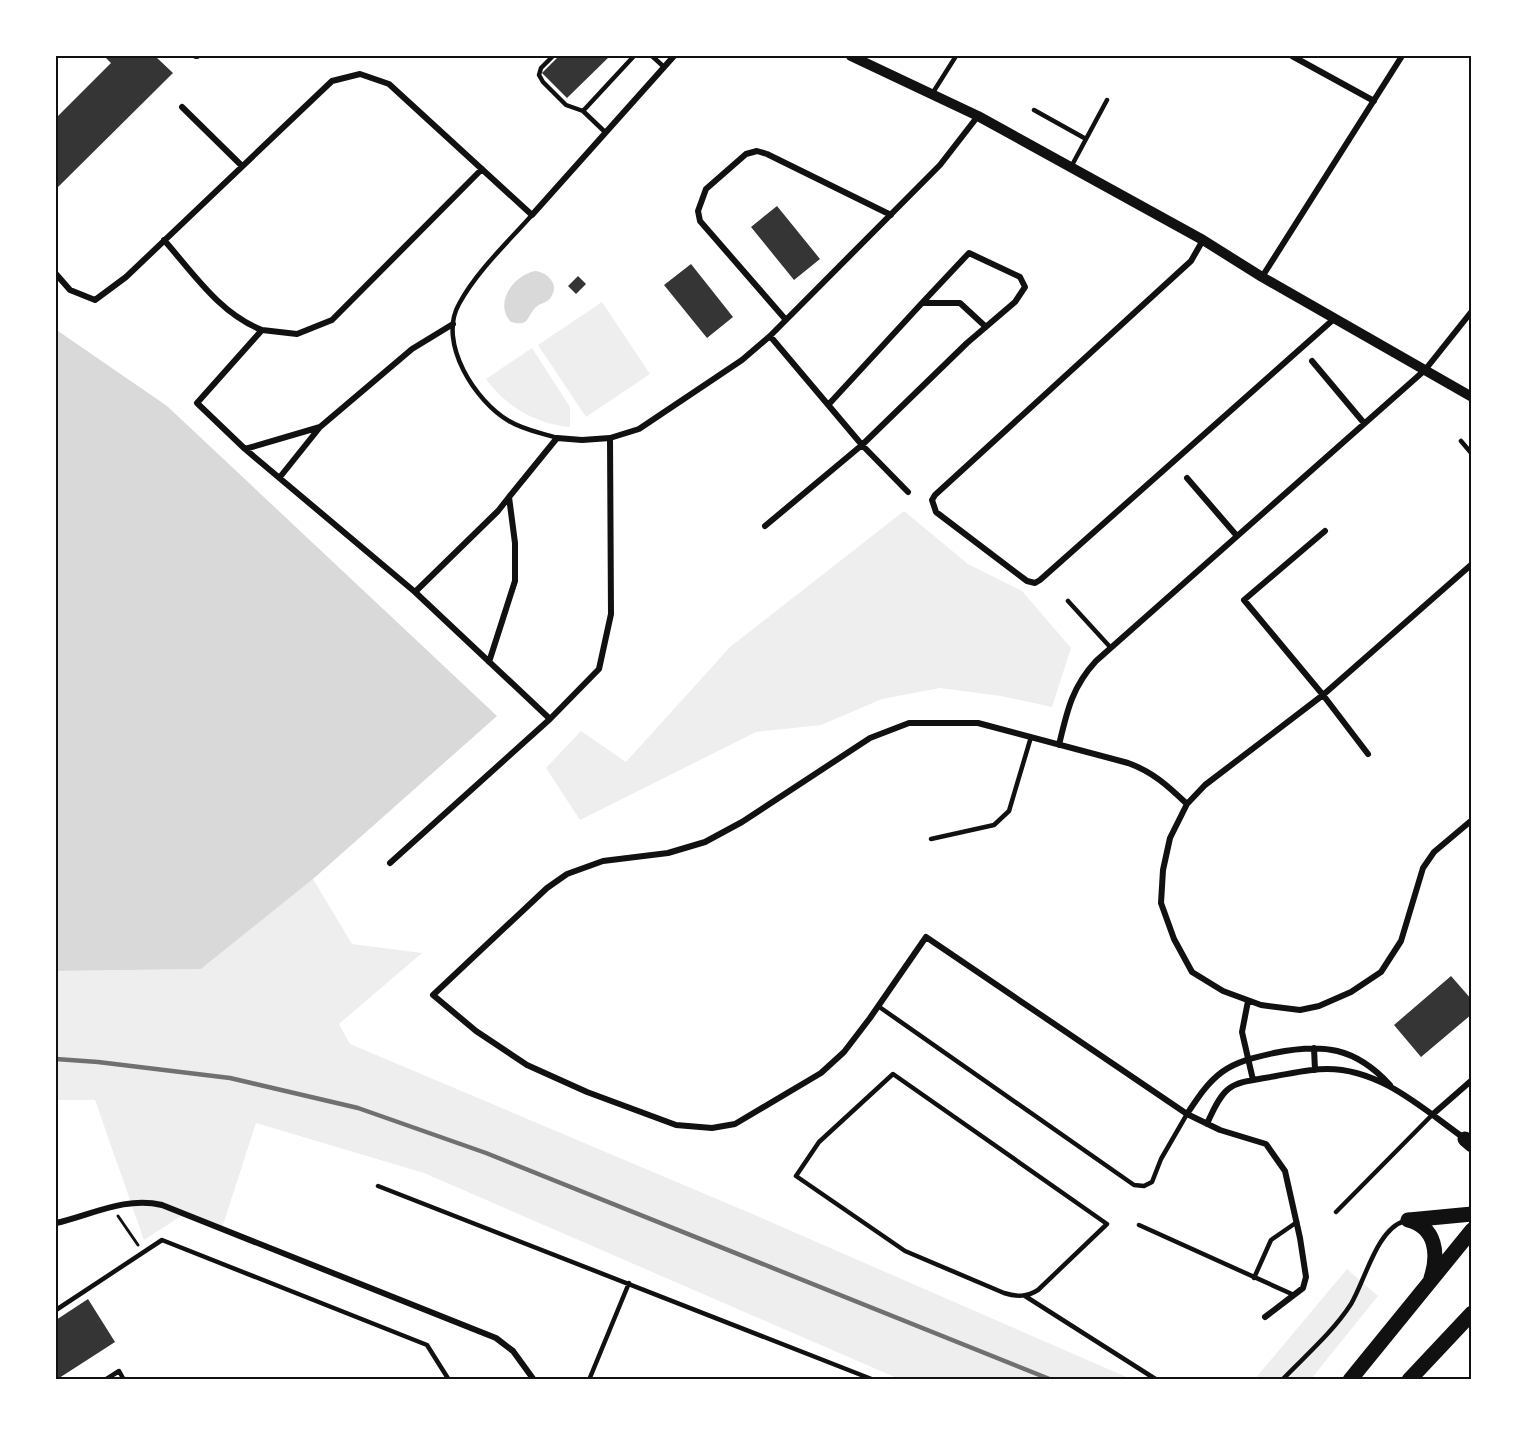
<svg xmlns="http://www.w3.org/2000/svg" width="1527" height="1435" font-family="'Open Sans',sans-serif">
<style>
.green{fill:#eee}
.water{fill:#d9d9d9}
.building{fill:#353535}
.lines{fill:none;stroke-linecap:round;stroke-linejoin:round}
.path{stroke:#111;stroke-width:3}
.service{stroke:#111;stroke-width:4.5}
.minor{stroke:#111;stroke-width:6}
.tertiary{stroke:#111;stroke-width:10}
.trunk{stroke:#111;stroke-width:15}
.rail{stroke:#707070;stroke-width:4.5}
.neatline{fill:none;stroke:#111;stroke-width:2}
</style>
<rect width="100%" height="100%" fill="#fff"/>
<!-- green -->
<path class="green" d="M602 302 650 374 586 417 538 345Z
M532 348 570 407V427C536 424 505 406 486 379Z
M904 511 968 564 1022 591 1071 648 1052 707 1001 696 940 688 882 699 821 725 756 732 580 820 546 768 581 731 626 762 730 647Z
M313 879 352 944 422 953 339 1024 350 1044 750 1213 1131 1379H899L424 1173 256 1123 221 1231 181 1216 144 1240 95 1100H56V971L201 969Z
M1347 1269 1378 1296 1311 1379 1254 1380Z"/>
<!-- water -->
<path class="water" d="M535 271C547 272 560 284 551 297 548 303 540 303 536 307 526 317 530 327 511 322 493 303 514 275 535 271Z
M58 331 167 406 497 716 313 879 201 969 56 971V332Z"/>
<!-- building -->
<path class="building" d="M109 56H155L173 73 56 189V118L111 63 106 58Z
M559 56H610L567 98 542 73Z
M777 206 820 259 794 280 751 227Z
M691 264 733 317 707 338 664 285Z
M578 276 586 284 576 294 568 286Z
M1451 976 1472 1000V1014L1421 1057 1394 1025Z
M88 1299 115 1342 56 1380V1320Z"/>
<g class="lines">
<!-- path -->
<path class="path" d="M118 1216 138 1245"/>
<!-- service -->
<path class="service" d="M553 56 541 68 539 75 543 82 566 105 583 111 605 132
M652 56 664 67
M932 94 956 56
M1034 110 1086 139
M583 111 634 56
M1071 167 1107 100
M532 215C508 242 476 272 459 304 437 343 476 402 509 421 523 430 542 433 557 438
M1461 441 1472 454
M1068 601 1111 648
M931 839 994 825 1009 811 1031 737
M878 1006 1134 1185 1144 1186 1152 1182 1161 1159 1187 1114
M893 1074 1107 1224 1038 1290C1027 1297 1017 1297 1004 1293L905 1251 796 1176 819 1142Z
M378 1186 874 1380
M1336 1212 1432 1115
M1139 1225 1294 1295
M1254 1278 1271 1240 1297 1222
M1025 1296 1157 1380
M56 1310 162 1240 427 1345 449 1380
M105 1380 119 1371 124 1380
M589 1380 629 1283
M1282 1380C1305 1356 1333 1332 1351 1304 1365 1281 1377 1228 1405 1221"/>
<!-- minor -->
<path class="minor" d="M196 56H197
M1292 56 1374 101
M182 107 242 166
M482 169 332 320 297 334 262 330 197 403 245 449 415 592 550 719
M164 240C193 273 220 314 262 330
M1203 240 1191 261 935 495 932 500 936 512 1027 581 1035 583 1040 580 1335 318
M56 274 70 290 95 300 126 277 332 81 360 74 389 84 532 215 674 56
M1262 277 1402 56
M786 320 700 221 698 211 706 189 746 154 757 151 767 154 891 215
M770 336 862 445 908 492
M1312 361 1364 423
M829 404 922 303H960L986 327
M245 449 320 427
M280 477 320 427 412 349 453 324
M1187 478 1237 536
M765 526 862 445 967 343 1015 302 1025 287 1020 277 969 253 922 303
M1325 531 1244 600 1323 695 1368 754
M1472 564 1323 695 1205 785 1187 804 1170 838 1163 870 1161 903 1174 939 1192 972 1223 991 1261 1005 1300 1010 1319 1006 1351 992 1381 972 1401 941 1423 868 1434 852 1472 820
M415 592 498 511 509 497
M489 662 515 581V543L509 497 557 438 582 440 610 438 639 429 742 360 770 336 940 165 978 116
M1059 745C1067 711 1072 687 1096 661L1425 370 1472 311
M1187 804C1168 786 1153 772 1128 763L978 723H909L870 738 742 822 705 842 668 853 603 861 567 874 547 888 433 995 476 1031 527 1065 587 1092 676 1125 712 1128 735 1124 821 1073 844 1052 870 1018 926 937 1187 1114 1220 1130 1266 1144 1285 1171 1300 1238 1306 1277 1303 1288 1265 1317
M390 863 550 719 599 669 611 614 610 438
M1248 1001 1242 1032 1253 1080
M1314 1048 1315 1070
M1187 1114C1197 1099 1207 1083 1222 1072 1237 1061 1256 1057 1274 1053 1323 1043 1355 1047 1390 1085
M1432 1115 1472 1080
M1207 1124C1226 1080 1232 1084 1276 1076 1293 1073 1310 1069 1327 1069 1381 1069 1423 1109 1464 1138
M56 1223C91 1215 126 1196 162 1205L496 1338 513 1351 534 1380"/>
<!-- tertiary -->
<path class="tertiary" d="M851 56 978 116 1203 240 1262 277 1472 397"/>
<!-- trunk -->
<path class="trunk" d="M1465 1139 1472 1145
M1408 1220C1436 1227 1439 1254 1431 1278
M1409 1220 1472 1214
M1350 1380 1472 1230
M1409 1380 1472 1313"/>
<!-- rail -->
<path class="rail" d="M56 1059 98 1062 230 1078 358 1108 486 1153 1052 1380"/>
</g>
<!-- border -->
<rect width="1527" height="1435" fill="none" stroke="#ffffff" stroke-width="114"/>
<rect x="57" y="57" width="1413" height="1321" class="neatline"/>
</svg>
